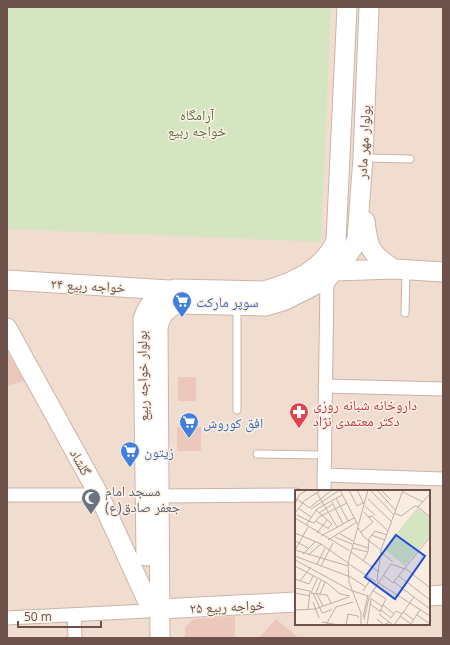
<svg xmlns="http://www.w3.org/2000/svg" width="450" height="645" font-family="'Open Sans','Noto Naskh Arabic',sans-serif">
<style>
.residential{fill:#f0ddd0;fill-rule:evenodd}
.green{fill:#d5e5c1}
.building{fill:#ecc7bb}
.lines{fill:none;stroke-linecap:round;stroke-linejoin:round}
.lane-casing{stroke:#c8b3aa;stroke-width:9}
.street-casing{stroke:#c8b3aa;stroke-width:15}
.secondary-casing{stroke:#cdb4a9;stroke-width:21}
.lane{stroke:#fff;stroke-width:7}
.street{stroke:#fff;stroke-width:13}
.secondary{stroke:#fff;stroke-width:19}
.labels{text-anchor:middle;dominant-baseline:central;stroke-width:3;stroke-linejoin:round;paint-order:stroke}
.park-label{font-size:14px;fill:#597244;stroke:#fdf0e6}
.street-label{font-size:14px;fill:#6d524b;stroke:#fdf0e6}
.shop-label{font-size:14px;fill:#366cbe;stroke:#fdf0e6;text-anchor:start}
.health-label{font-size:14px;fill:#be3a42;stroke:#fdf0e6;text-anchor:start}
.worship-label{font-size:14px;fill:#5b616d;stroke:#fdf0e6;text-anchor:start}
.inset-road{fill:none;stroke:#c1aea5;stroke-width:1}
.view{fill:#1d4ed8;fill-opacity:0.15;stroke:#1d4ed8;stroke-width:2}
.inset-edge{fill:none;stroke:#6d524b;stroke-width:2}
</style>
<rect width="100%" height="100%" fill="#f9ece1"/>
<!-- residential -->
<path class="residential" d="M7 7H443V638H7ZM296 491H429V624H296Z"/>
<!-- green -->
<path class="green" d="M7 7H331L321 242 7 229Z"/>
<!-- building -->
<path class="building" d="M7 351 24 381 7 386Z
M178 377H196V401H178Z
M177 427H201V451H177Z
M235 616V638H185V628L193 619Z
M276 619 299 638H259Z"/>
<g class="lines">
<!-- lane casing -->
<g class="lane-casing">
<path id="lane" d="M364 158 410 159
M405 313 406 271
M237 410V307
M257 454 324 455"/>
</g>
<!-- street casing -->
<g class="street-casing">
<path id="street" d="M325 386 443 389
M324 475 443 479
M324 491 327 279
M7 495H99
M158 496 296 495
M74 615 75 638
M7 618 147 611"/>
</g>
<!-- secondary casing -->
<g class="secondary-casing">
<path id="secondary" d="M365 221C368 248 370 254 394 269
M329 265 335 271 394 269 443 272
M7 280 169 290
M7 328 99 495 147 600
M146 556 143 319C148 303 159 293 175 289L264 291C293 283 323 270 336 241L347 7
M429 596 443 595
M159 609 296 602
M160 638 158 327C160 316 166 308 177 304L266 306 283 301 327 279 347 256 354 246 357 238 363 158 369 7"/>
</g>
<!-- lane -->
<use href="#lane" class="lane"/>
<!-- street -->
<use href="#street" class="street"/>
<!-- secondary -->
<use href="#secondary" class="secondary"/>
</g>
<!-- icons -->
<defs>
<g id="supermarket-pin" transform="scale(1)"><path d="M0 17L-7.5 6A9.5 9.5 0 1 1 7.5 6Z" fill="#3f7fe0" stroke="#fdf0e6"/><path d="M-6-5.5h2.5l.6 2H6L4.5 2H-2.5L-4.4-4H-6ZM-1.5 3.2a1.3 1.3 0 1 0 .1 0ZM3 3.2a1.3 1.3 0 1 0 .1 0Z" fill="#fff"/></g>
<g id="pharmacy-pin" transform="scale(1)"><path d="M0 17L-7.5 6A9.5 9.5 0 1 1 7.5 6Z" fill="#e0444e" stroke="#fdf0e6"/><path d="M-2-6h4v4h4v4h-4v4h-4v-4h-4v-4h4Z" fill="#fff"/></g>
<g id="mosque-pin" transform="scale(1)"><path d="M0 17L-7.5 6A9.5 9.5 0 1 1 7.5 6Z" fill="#6b7280" stroke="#fdf0e6"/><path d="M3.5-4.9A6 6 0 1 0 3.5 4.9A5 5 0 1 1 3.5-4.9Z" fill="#fff"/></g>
</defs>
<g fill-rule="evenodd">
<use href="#supermarket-pin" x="182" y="301"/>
<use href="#pharmacy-pin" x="299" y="412"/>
<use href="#supermarket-pin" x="189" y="422"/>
<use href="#supermarket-pin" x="130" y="451"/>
<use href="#mosque-pin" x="91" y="498"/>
</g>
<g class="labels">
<!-- park labels -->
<g class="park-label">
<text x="197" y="114">آرامگاه<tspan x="197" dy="16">خواجه ربیع</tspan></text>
</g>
<!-- street labels -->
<g class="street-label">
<text transform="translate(363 142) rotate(-87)">بولوار مهر مادر</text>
<text transform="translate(88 285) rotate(3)">خواجه ربیع ۲۴</text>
<text transform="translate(142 376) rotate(-91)">بولوار خواجه ربیع</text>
<text transform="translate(81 462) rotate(61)">گلشاد</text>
<text transform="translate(227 606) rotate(-3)">خواجه ربیع ۲۵</text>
</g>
<!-- shop labels -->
<g class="shop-label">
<text x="196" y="301">سوپر مارکت</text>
<text x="203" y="422">افق کوروش</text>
<text x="144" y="451">زیتون</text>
</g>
<!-- health labels -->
<g class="health-label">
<text x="313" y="404">داروخانه شبانه روزی<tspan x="313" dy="16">دکتر معتمدی نژاد</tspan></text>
</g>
<!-- worship labels -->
<g class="worship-label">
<text x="105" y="490">مسجد امام<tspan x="105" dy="16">جعفر صادق(ع)</tspan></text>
</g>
</g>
<!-- overview -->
<g transform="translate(295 490)">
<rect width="135" height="135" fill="#f9ece1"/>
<path d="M122 18 135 28V45L110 76 89 59Z" fill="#d5e5c1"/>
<path class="inset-road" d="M45 0 63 35M54 0 62 16 68 13M62 0 69 14M82 0 101 21M86 0 96 10M76 1 99 25M108 2 128 12M22 3 42 37M0 8 15 18M41 8 53 31M73 9 97 32M37 12 48 34M0 14 4 5 12 0M70 16 80 25M123 17 135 4M123 17 135 27M3 18 16 27M14 18 37 0M16 19 45 0M21 20 37 34 33 38M0 23 9 11 26 0M24 23 38 14M100 23 106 26 120 16 123 17M2 25 14 31M73 27 77 26 93 41M0 28 55 61M14 31 19 33 24 27 52 13M21 31 34 39M11 35 22 19 47 5M63 38 69 47 86 60M66 42 78 32 69 22M0 43 26 54 53 73M22 43 32 30M45 44 58 51M76 45 90 50M26 46 59 28M40 47 57 54M33 50 62 32M73 50 80 41 92 45M0 51 13 58M58 53 73 58M57 58 73 62M0 60 53 76M0 60 13 37M56 62 84 82M86 62 98 72M8 64 20 52M13 65 26 54M0 66 53 86M0 70 57 101M68 71 73 62 74 50M22 74 30 58M54 74 81 92M0 76 32 93 45 104 55 106M26 76 38 53M110 78 135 47M110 78 135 98M88 85 98 93 109 79M54 86 71 97M104 86 135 110M0 89 14 94 18 86M5 91 16 77M82 91 86 60 108 0M82 92 135 126M99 92 135 119M0 98 15 101 13 119M77 100 91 109 85 121M58 101 73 106M68 101 76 89M0 103 15 106M16 103 32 105 36 113M16 103 22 89M18 103 27 123 37 120M21 103 26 90M22 104 28 116M25 104 30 92M74 107 96 74 110 79M75 108 88 117M18 112 24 128M75 114 86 122M88 115 99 124M0 120 20 119 54 107M86 120 96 128 101 121 107 124M108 122 119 130M84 124 98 135M122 125 135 134M105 126 116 134M68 127 73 105M82 129 89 135 94 132M69 130 74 107M27 132 44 135M31 135 41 117 58 112M51 135 53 124 63 126V128M66 135V123L54 92 53 73 73 0M72 135 76 109M99 135 119 107M115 135 125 120"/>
<path class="view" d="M101 45 130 66 100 109 70 87Z"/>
<rect width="135" height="135" class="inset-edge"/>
</g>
<!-- border -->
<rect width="450" height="645" fill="none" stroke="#6d524b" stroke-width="16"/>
<!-- scale -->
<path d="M18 621v6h83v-6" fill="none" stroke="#6d524b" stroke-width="2"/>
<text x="24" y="621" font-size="12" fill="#6d524b" stroke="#fdf0e6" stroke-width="3" paint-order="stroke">50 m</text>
</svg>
